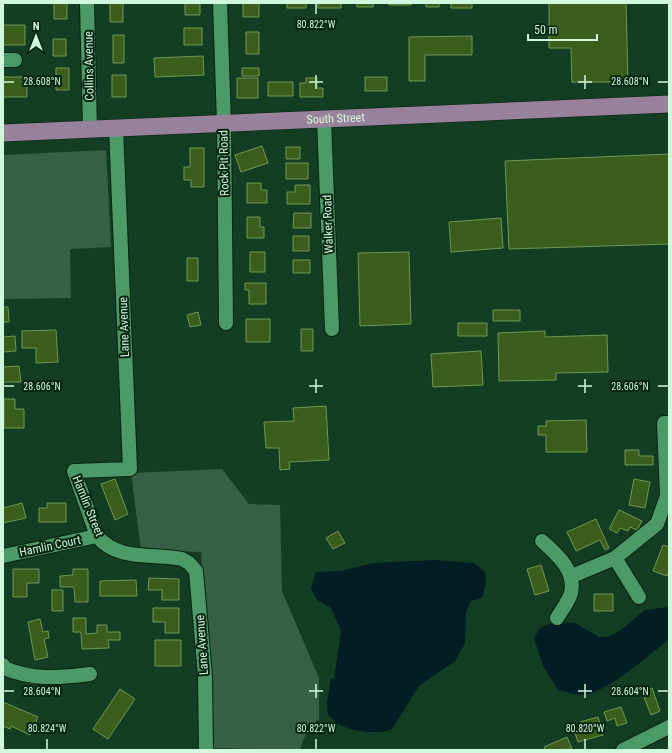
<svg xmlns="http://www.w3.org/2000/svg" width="672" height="753" font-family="'Roboto Condensed',sans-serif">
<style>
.green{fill:#376045}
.water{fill:#001e24}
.building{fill:#3a5e1c;stroke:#6e9852}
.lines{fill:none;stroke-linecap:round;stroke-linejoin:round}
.minor-casing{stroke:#092212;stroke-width:16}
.major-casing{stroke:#092212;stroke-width:18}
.minor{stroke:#4c9a68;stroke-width:14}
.major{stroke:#98819a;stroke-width:17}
.ticks{fill:none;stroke:#d1f8dc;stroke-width:1.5}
.labels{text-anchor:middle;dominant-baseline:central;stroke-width:4;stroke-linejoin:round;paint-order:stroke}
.street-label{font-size:12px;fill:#d1f8dc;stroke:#02230f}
.ticks-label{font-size:10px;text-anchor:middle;fill:#d1f8dc;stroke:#02230f;stroke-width:4;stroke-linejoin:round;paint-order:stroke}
</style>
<rect width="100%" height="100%" fill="#143e24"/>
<!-- green -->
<path class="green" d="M106 150 111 247 70 249 71 298 3 299V155Z
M222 469 249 504 280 505 282 591 319 678V719C308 729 304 736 300 750L212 748 201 552 141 550 131 473Z"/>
<!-- water -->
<path class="water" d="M437 560 474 563 485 572 486 584 482 598 471 601 466 611 465 643 455 661 419 686 392 729C377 735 355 732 340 725 335 723 332 718 328 715L327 702 331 679H334L341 631 331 608 317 600 311 588 316 572 341 571 373 563Z
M669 607V639C650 654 604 696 580 695 573 695 565 691 558 690L543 666 534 638 540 628 554 622 559 625 561 622 575 623 599 637H607L618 632 645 610Z"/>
<!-- building -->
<path class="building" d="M54 3H67V19H54Z
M110 3H123V22H110Z
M185 3H200V15H185Z
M243 3H259V17H243Z
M287 3H306V8H287Z
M318 3H341V8H318Z
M357 3H373V7H357Z
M389 3H411V5H389Z
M426 3H439V7H426Z
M451 3H472V8H451Z
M549 3H626L628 82H572L571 48H549Z
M3 25H25V45H3Z
M184 28H202V45H184Z
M246 32H259V54H246Z
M113 35H124V63H113Z
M472 36V55H425V81H409V37Z
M53 39H66V56H53Z
M203 56 204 75 155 77 154 58Z
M56 68H69V90H56Z
M242 68H259V76H242Z
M112 75H126V97H112Z
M3 77H27V97H3Z
M365 77H387V91H365Z
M237 78H258V98H237Z
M306 78H317V88H323V97H300V83H306Z
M268 82H293V96H268Z
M262 146 268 163 241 172 235 155Z
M286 147H300V159H286Z
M190 148H204V187H191V180H184V167H190Z
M669 154V244L509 249 505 161Z
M286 163H308V179H286Z
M247 183H261V190H267V203H247Z
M295 185H310V204H287V192H295Z
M294 213H311V228H293Z
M247 217H260V227H264V238H247Z
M501 218 503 248 451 252 449 222Z
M293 236H309V251H293Z
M250 252H265V272H250Z
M409 252 411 324 360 326 358 253Z
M187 258H198V281H187Z
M293 260H310V273H293Z
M245 283H266V304H249V290H245Z
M3 307H8L9 322H3Z
M493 310H520V321H493Z
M198 312 201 325 190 327 187 315Z
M246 319H270V342H246Z
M458 323H487V336H458Z
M301 329H313V351H301Z
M56 330 58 362 36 363V348H22V331Z
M545 331V337L607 335 608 372 556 373V380L499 381 498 333Z
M15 336 16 351 3 352V337Z
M481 351 483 385 433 387 431 354Z
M19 366 21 382H3V367Z
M4 399H15V409H24V428H4Z
M326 406 329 460 289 462 290 469 280 470 279 448H266L264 422 294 421 293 408Z
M586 420 587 452H546V435H538V426H546V421Z
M625 450H639V456H653V465H625Z
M115 479 128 514 115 520 101 484Z
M634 479 650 482 645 508 629 505Z
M22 503 26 518 3 523V508Z
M47 503H66V522H39V508H47Z
M619 510 642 521 637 530 630 527 628 531 620 528 617 533 609 529Z
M596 519 609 548 605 550 600 540 576 551 567 532Z
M338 531 345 543 333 549 326 538Z
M663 545 669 547V570L667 576 653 571Z
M541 565 549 591 535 595 527 569Z
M13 569H39V583H27V597H13Z
M73 569H88V602H75L74 587H60V576L73 575Z
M149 578 179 579V600H162V590H148Z
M136 580 137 596H100V581Z
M52 590H63V611H52Z
M594 594H613V611H594Z
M153 608H179V633H165V622H153Z
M73 618H86V634L97 633V625H107V632H120V640H108L109 648 82 649 81 632H73Z
M40 619 43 632 48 631 49 638 44 639 48 657 35 660 28 622Z
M155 640H181V666H155Z
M652 688 660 711 651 715 642 692Z
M120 689 135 699 108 739 93 729Z
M3 702 38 717 30 735 11 726 10 729 3 726Z
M621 707 627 723 617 726 615 718 607 721 604 712Z
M598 717 603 735 578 742 574 730 582 728 580 722Z
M567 737 572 749 545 750 544 747Z"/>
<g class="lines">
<!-- minor casing -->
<g class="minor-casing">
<path id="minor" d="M87 3 90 129
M220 3 224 123 226 323
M3 60H15
M324 119 332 329
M116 128 130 469 74 471 97 536C118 562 153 553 182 559L189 563 196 571 205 676 206 750
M542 541C557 555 576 570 571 593 569 601 561 611 557 618
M3 556 97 536
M615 558 639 597
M572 576 615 558 657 524 667 496 664 423H669
M3 665 4 668C32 680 60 678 90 674
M623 750 669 727"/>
</g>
<!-- major casing -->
<g class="major-casing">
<g id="major">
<path id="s1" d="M3 133 669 104"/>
</g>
</g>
<!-- minor -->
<use href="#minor" class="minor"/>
<!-- major -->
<use href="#major" class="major"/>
</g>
<!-- ticks -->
<path class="ticks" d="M316 4V14M316 75V89M585 75V89M4 82H14M309 82H323M578 82H592M658 82H668M316 379V393M585 379V393M4 386H14M309 386H323M578 386H592M658 386H668M316 684V698M585 684V698M4 691H14M309 691H323M578 691H592M658 691H668M47 739V749M316 739V749M585 739V749"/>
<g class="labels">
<!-- street labels -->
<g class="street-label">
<text transform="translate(89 66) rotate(-91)">Collins Avenue</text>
<text stroke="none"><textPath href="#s1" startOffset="333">South Street</textPath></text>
<text transform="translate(224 163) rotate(-91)">Rock Pit Road</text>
<text transform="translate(328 224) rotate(-92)">Walker Road</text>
<text transform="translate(124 327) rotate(-92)">Lane Avenue</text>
<text transform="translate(88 506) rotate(68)">Hamlin Street</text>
<text transform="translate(50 546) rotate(-12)">Hamlin Court</text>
<text transform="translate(202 645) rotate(-94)">Lane Avenue</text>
</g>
</g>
<g class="ticks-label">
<text x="316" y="28">80.822°W</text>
<text x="42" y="85">28.608°N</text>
<text x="630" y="85">28.608°N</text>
<text x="42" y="390">28.606°N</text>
<text x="630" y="390">28.606°N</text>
<text x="42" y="695">28.604°N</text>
<text x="630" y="695">28.604°N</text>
<text x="47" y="732">80.824°W</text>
<text x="316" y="732">80.822°W</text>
<text x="585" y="732">80.820°W</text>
</g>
<!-- border -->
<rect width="672" height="753" fill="none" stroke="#d1f8dc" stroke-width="8"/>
<!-- north arrow -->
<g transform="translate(36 36)" stroke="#02230f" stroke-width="3" paint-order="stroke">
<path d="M0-3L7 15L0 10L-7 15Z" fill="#d1f8dc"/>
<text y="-6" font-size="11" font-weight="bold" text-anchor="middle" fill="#d1f8dc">N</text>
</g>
<!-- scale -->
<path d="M528 34v6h69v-6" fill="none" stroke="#d1f8dc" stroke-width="2"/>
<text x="534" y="34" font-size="12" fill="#d1f8dc" stroke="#02230f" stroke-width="3" paint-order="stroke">50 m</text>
</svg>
